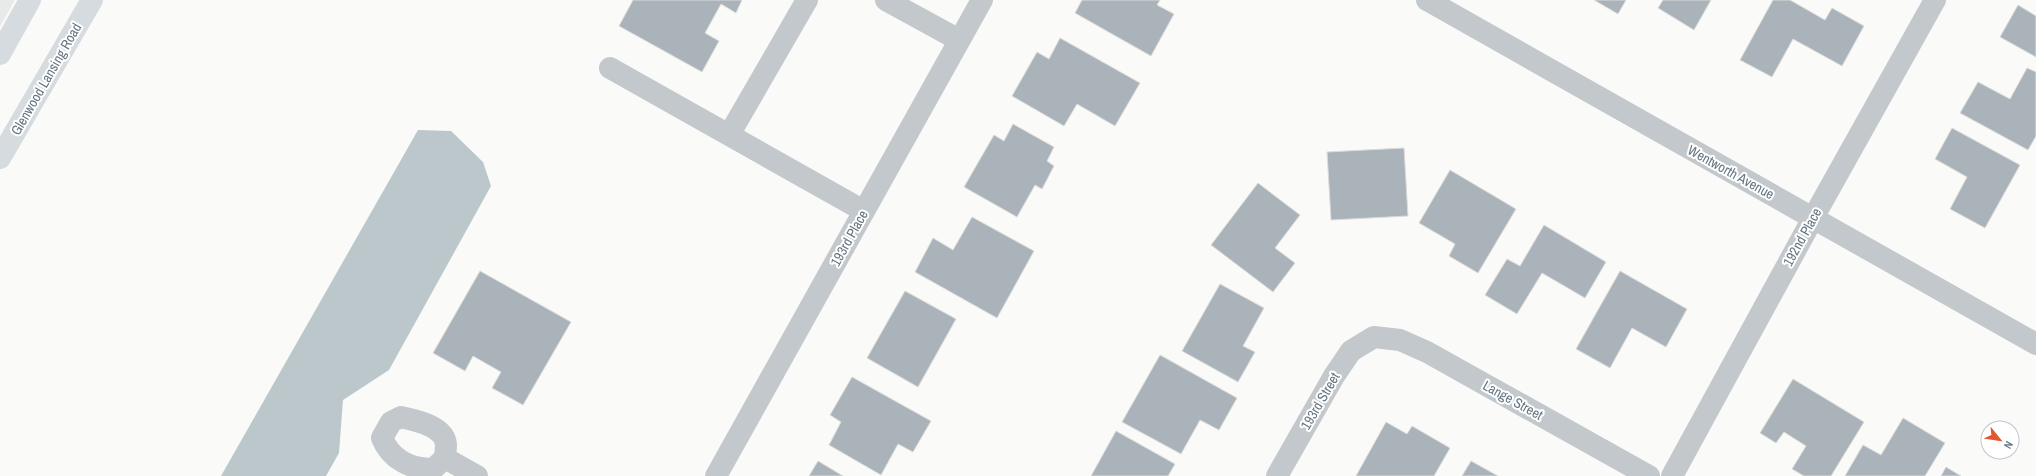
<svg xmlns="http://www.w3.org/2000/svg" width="2036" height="476" font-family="'Archivo Narrow',sans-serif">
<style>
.built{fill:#e8e9e9}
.water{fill:#bbc7cb}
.building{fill:#aab3b9;stroke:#dcdcda}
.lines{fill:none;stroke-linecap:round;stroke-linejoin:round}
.minor{stroke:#c3c8cc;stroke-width:22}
.major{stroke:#d6dbdf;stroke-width:22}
.labels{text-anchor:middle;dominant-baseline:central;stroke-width:4;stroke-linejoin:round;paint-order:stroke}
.street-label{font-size:14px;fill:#657683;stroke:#fff}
</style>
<rect width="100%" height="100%" fill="#fafaf8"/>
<!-- built -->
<path class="built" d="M0 0H15L0 27Z"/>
<!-- water -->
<path class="water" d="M418 130 451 131 483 162 491 186 389 370 343 400 339 453 326 476H221Z"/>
<!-- building -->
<path class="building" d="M633 0H742L736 13 721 4 705 33 719 41 702 72 619 26Z
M1082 0H1160L1157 5 1174 14 1151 56 1075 13Z
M1594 0H1626L1618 14Z
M1663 0H1711L1694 30 1658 8Z
M1773 0H1790L1825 20 1832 8 1864 26 1842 66 1793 39 1772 77 1740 60Z
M2018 5 2036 16V57L2000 37Z
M1060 38 1140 83 1115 126 1077 104 1064 126 1012 96 1037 52 1049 59Z
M2027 68 2036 72V136L2028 150 1960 113 1978 82 2010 99Z
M1013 124 1054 147 1047 161 1054 166 1042 189 1035 185 1017 217 964 187 994 135 1004 141Z
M1952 128 2020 165 1985 228 1950 209 1967 177 1935 159Z
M1404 148 1408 216 1331 220 1327 152Z
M1450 170 1516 209 1478 273 1449 256 1455 244 1419 223Z
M1258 183 1300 215 1275 248 1295 263 1273 292 1211 245Z
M972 217 1034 251 997 318 915 272 933 238 953 250Z
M1544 225 1606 262 1585 298 1542 273 1517 314 1485 295 1507 259 1520 266Z
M480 271 571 322 523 405 492 388 501 372 473 356 465 371 433 353Z
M1620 271 1687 309 1666 347 1632 328 1610 368 1576 349Z
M1220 284 1264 308 1243 346 1255 352 1238 382 1182 351Z
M905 291 956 319 918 387 867 358Z
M1160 355 1237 398 1219 430 1200 420 1181 454 1122 422Z
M852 377 931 421 913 452 898 444 881 475 829 445 841 422 830 415Z
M1793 379 1864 422 1831 476H1804L1792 469 1806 446 1784 432 1776 443 1760 433Z
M1903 418 1945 443 1925 476H1845L1863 445 1881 455Z
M1386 422 1407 434 1412 426 1450 448 1434 476H1356Z
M1116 431 1175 464 1168 476H1091Z
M818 461 843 476H809Z
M1471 461 1498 476H1462Z
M1946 467 1961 476H1941Z"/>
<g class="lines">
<!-- minor -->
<path class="minor" d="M807 0 729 135 864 211
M886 0 959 40
M1427 0 2036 344
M610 68 729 135
M401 417C415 420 445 426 446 445 446 450 445 454 445 458L433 469C411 469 391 460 382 438L391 422Z
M445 458 477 476
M716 476 982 0
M1277 476 1334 376 1351 351 1374 337 1400 340 1427 352 1649 476
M1672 476 1813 218 1935 0"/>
<!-- major -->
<path class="major" d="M0 54 30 0
M0 158 92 0"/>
</g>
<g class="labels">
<!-- street labels -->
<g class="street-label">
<text transform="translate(46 79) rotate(-60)">Glenwood Lansing Road</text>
<text transform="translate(1731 172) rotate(29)">Wentworth Avenue</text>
<text transform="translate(1802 237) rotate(-61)">192nd Place</text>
<text transform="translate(849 238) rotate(-61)">193rd Place</text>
<text transform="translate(1513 400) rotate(29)">Lange Street</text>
<text transform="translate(1320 401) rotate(-60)">193rd Street</text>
</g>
</g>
<!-- north arrow -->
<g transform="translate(2000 440) rotate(120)"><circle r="19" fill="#ffffff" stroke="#c1c8cd"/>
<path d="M0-3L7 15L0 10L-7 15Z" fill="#e4572e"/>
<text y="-6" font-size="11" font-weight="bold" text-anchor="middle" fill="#657683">N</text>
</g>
</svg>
